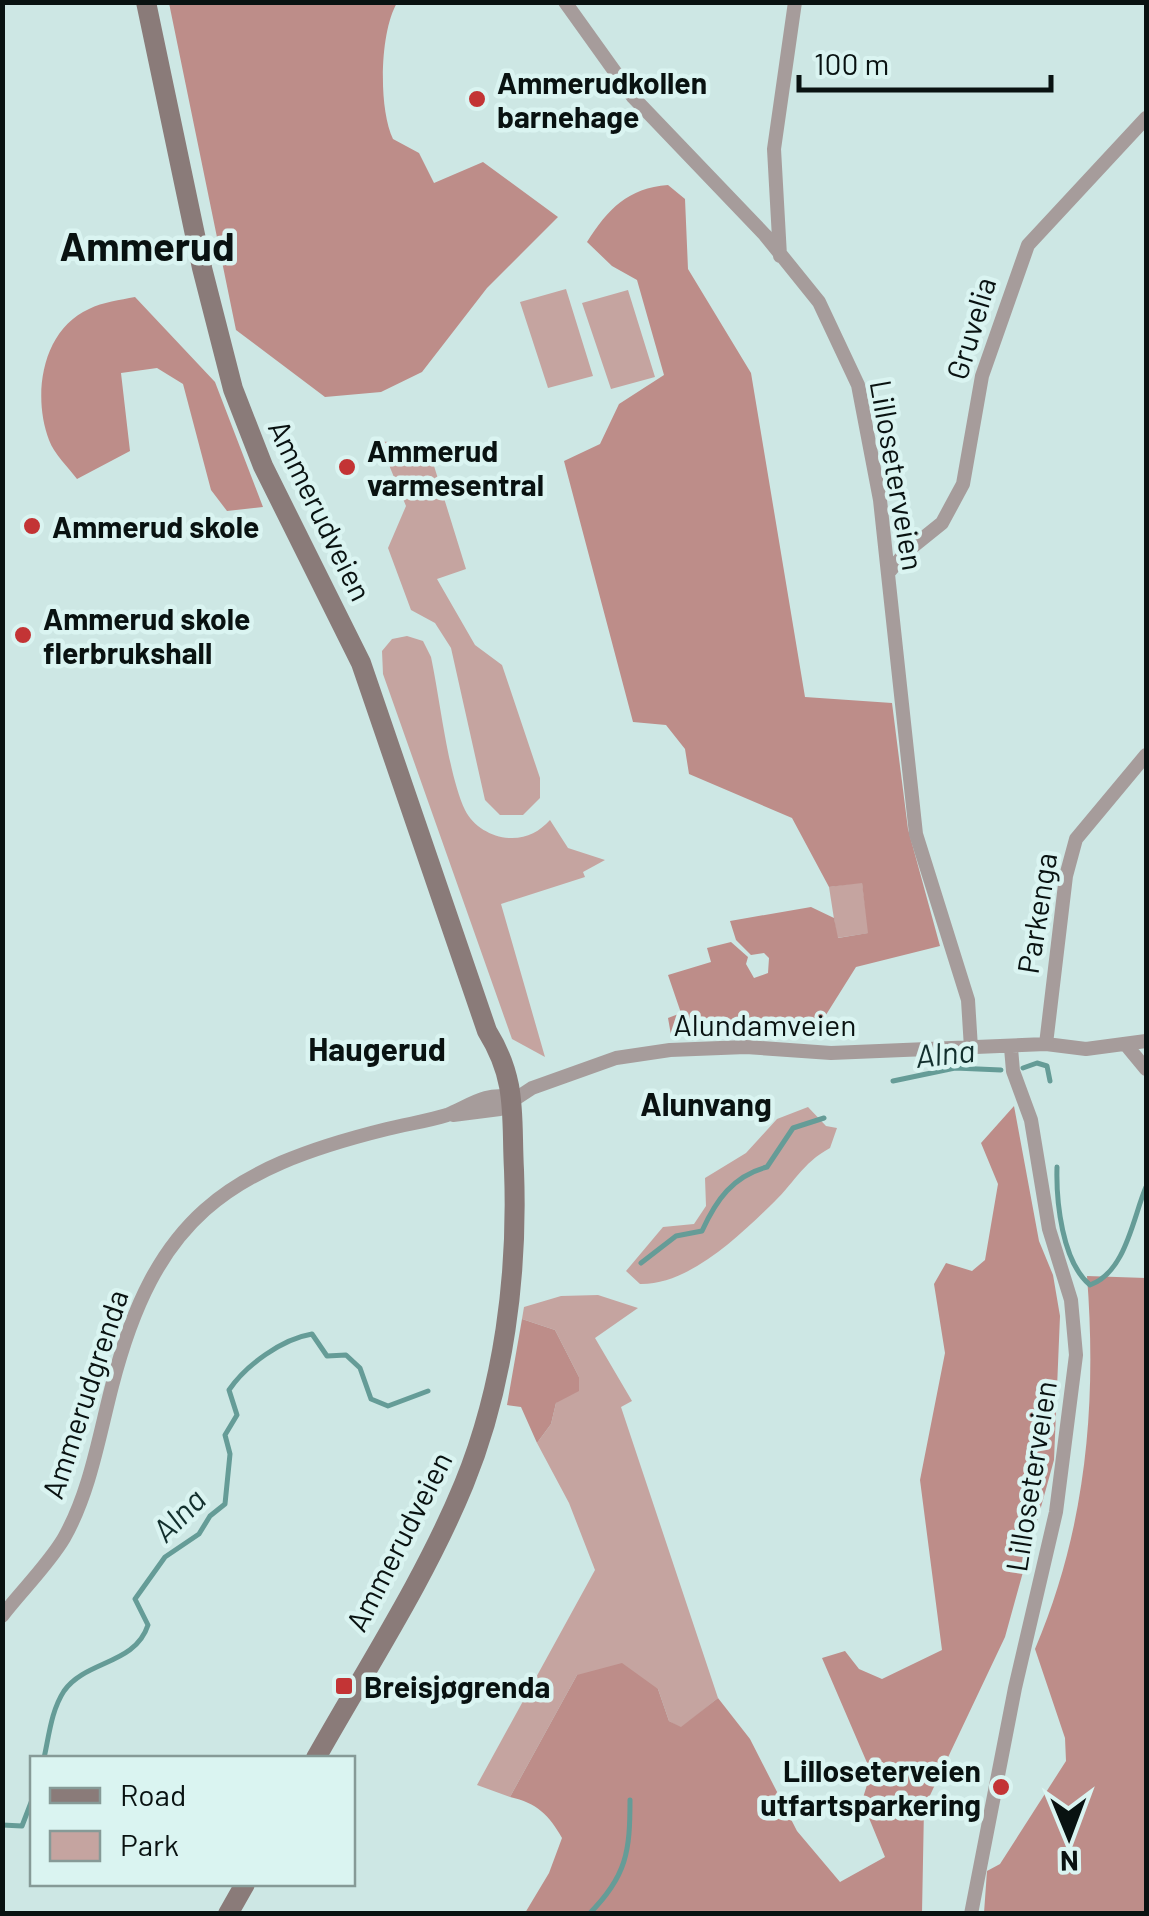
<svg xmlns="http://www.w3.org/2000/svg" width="1149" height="1916" font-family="Barlow,sans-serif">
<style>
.green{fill:#c5a4a0}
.forest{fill:#bd8d89}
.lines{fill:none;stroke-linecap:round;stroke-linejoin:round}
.stream{stroke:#659c97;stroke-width:5}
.street{stroke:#a69c9b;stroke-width:14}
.secondary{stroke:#8a7b79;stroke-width:20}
.poi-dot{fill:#c33435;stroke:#daf4f1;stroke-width:4}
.labels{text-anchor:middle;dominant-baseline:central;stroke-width:9;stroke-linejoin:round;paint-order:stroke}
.poi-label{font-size:30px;font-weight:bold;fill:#091211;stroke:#daf4f1;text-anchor:start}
.street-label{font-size:30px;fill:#091211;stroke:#daf4f1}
.neighbourhood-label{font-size:32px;font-weight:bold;fill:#091211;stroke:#daf4f1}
.water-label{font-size:32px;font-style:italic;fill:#122f2d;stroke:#daf4f1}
.district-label{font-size:40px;font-weight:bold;fill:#091211;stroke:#daf4f1}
</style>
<rect width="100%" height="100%" fill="#cde7e4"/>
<!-- green -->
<path class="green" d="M566 289 593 376 548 388 520 302Z
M628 290 655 377 611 389 582 303Z
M379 441 407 444 430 453 466 569 437 579 475 645 502 665 540 778V798L523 815H500L485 800 451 648 435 623 411 610 388 548 406 506Z
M407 636 423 641 431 657C440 699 448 774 465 810 473 826 491 837 509 838 526 839 539 832 550 820L568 848 605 860 583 872 585 877 501 904 545 1057 512 1039 383 674 382 651 392 639Z
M862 882 869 933 837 938 829 887Z
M808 1107 826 1126 837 1128 830 1148C802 1163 793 1185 770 1206 737 1238 688 1285 640 1284L626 1271 663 1227 694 1224 706 1206 705 1178 746 1153 777 1119Z
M598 1295 638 1308 595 1338 632 1401 621 1407 718 1698 681 1728 669 1721 658 1689 577 1675 510 1797 477 1785 595 1570 569 1503 537 1443 551 1424 556 1403 579 1377 555 1330 522 1319 524 1307 561 1296Z"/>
<!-- forest -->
<path class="forest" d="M169 3H397C380 31 378 108 393 139L419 153 434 183 483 162 558 217 487 288 422 372 381 392 325 397 236 330Z
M668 185 685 199 688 269 751 373 805 697 892 703 908 829 940 946 856 967 814 1034 671 1035 668 1018 681 1013 668 975 711 962 707 948 731 942 748 957 746 964 754 978 768 973 769 958 764 953 751 955 736 940 730 921 811 907 834 918 838 938 868 933 862 883 829 887 792 818 689 774 685 749 666 725 633 722 564 461 600 444 619 404 664 375 637 280 612 266 587 242C608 209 628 188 668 185Z
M135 297 215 382 263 507 227 511 211 490 183 384 157 368 121 373 130 451 77 479C68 467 54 454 49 440 32 395 42 330 89 309 103 302 120 300 135 297Z
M1014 1106 1039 1241 1053 1275 1060 1316 1054 1460 1005 1637 924 1808 922 1913H525L549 1873 562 1838C549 1815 537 1803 510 1797L577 1675 622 1663 658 1689 669 1721 681 1727 718 1698 750 1739 797 1831 840 1882 885 1857 862 1801 871 1772 822 1658 845 1651 859 1669 882 1679 942 1650 920 1480 945 1353 934 1284 946 1263 972 1271 985 1260 998 1184 981 1143Z
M1087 1276 1146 1278V1913H984L987 1871 1000 1864 1066 1761 1065 1738 1035 1649C1086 1529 1097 1406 1087 1276Z
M522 1319 555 1330 579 1377V1391L556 1403 551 1424 537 1443 521 1407 507 1405Z"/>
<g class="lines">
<!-- stream -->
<path class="stream" d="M1023 1068 1037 1063 1047 1066 1050 1081
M893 1081 955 1068 1001 1070
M1057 1167C1056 1201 1062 1262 1090 1285 1126 1272 1133 1217 1146 1187
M641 1263 676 1236 702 1231C716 1200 733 1176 767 1167L793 1128 824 1118
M44 1758C49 1736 51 1711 64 1691 86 1660 135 1665 148 1625L135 1599 165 1557 199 1534 210 1516 225 1504 230 1454 225 1435 237 1415 229 1390C246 1365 282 1339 312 1334L327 1356 346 1355 360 1368 371 1399 388 1406 428 1391
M2 1825 22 1826 32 1800
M589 1914C627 1876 630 1851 630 1800"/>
<!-- street -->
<path class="street" d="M565 2 633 97 765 235 819 302 858 385 880 500 916 834 968 1000 971 1048
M780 256 774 149 795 2
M889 572 906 552 942 523 963 484 982 376 1028 245 1146 118
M1046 1044 1066 876 1076 839 1146 755
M1127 1046 1146 1069
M453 1115 500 1109 532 1088 616 1058 670 1050 746 1047 831 1053 1046 1044 1086 1049 1146 1041
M2 1616C22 1590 48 1565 64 1538 90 1492 99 1436 112 1386 155 1219 225 1169 387 1129 407 1124 428 1121 447 1115 468 1107 486 1091 511 1098
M971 1914 1015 1688 1056 1512 1076 1355 1071 1300 1049 1229 1031 1120 1013 1071 1011 1048"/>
<!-- secondary -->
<path class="secondary" d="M146 2 202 268 233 389 263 466 361 663 487 1031C518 1081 511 1116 514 1170 518 1275 504 1386 464 1484 425 1579 366 1669 316 1758
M228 1914 245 1884"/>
</g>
<!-- markers -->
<g class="poi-dot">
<circle cx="477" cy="99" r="10"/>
<circle cx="347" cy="467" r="10"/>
<circle cx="32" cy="526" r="10"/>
<circle cx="23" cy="635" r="10"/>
<rect x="334" y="1676" width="20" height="20" rx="5"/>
<circle cx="1001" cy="1787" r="10"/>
</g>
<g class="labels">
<!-- poi labels -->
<g class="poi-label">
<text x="497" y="82">Ammerudkollen<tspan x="497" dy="34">barnehage</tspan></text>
<text x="367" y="450">Ammerud<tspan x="367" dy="34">varmesentral</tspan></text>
<text x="52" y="526">Ammerud skole</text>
<text x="43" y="618">Ammerud skole<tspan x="43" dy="34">flerbrukshall</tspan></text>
<text x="364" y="1686">Breisjøgrenda</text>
<text x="981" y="1770" text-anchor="end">Lilloseterveien<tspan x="981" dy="34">utfartsparkering</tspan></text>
</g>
<!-- street labels -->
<g class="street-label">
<text transform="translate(970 328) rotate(-73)">Gruvelia</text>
<text transform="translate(898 475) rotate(80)">Lilloseterveien</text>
<text transform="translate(321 510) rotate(64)">Ammerudveien</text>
<text transform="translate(1036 913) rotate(-81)">Parkenga</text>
<text x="765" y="1024">Alundamveien</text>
<text transform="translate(84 1394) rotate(-72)">Ammerudgrenda</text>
<text transform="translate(1030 1476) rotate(-81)">Lilloseterveien</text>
<text transform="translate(398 1541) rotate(-63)">Ammerudveien</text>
</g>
<!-- neighbourhood labels -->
<g class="neighbourhood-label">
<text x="377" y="1048">Haugerud</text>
<text x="706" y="1103">Alunvang</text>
</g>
<!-- water labels -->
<g class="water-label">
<text transform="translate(945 1052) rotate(-6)">Alna</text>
<text transform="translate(178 1514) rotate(-45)">Alna</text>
</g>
<!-- district labels -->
<g class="district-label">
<text x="147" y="245">Ammerud</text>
</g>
</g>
<!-- border -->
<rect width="1149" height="1916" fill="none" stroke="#091211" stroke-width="10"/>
<!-- legend -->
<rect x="30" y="1756" width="325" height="130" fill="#daf4f1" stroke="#869a97" stroke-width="2.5"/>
<rect x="50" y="1788" width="50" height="15" fill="#8a7b79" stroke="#869a97" stroke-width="2.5"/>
<text x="120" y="1806" font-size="30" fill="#091211">Road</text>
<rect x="50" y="1831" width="50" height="30" fill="#c5a4a0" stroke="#869a97" stroke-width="2.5"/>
<text x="120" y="1856" font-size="30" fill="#091211">Park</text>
<!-- north arrow -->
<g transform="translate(1069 1836) rotate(179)" stroke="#daf4f1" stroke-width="8" paint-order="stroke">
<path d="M0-8L18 38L0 25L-18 38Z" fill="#091211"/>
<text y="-15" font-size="28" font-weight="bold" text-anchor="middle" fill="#091211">N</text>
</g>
<!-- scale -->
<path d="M799 75v15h252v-15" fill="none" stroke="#091211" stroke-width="5"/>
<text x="814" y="75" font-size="30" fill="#091211" stroke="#daf4f1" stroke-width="8" paint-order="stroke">100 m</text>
</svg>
